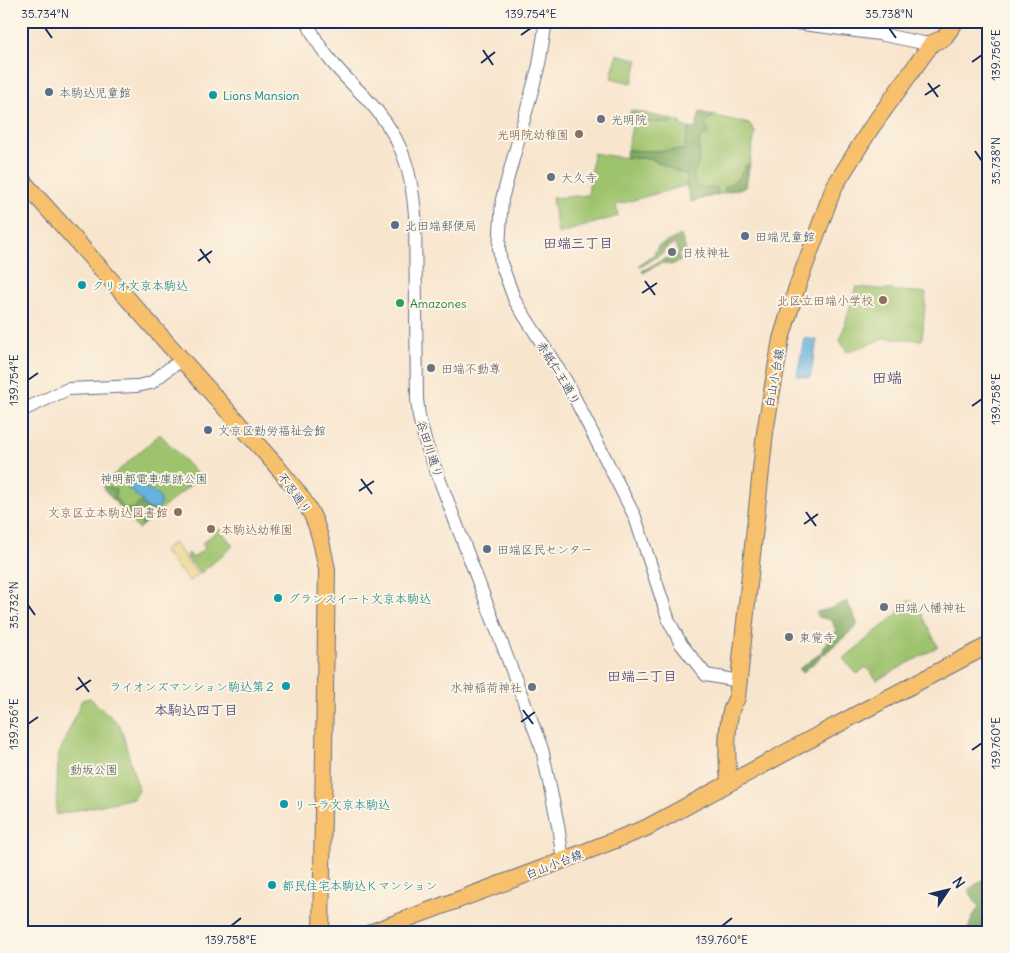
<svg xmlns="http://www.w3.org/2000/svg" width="1010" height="953" font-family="Delius,'Klee One',sans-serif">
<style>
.green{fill:#9ec36d;stroke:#5c7966}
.forest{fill:#7ea960;stroke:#4c6c5f}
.sand{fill:#eeda9e;stroke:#84847e}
.water{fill:#66b3e0;stroke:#40719f}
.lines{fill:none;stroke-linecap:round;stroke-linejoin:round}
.minor-casing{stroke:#686f85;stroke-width:14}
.major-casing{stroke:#686f85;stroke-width:18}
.minor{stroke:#fff;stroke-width:12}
.major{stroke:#f7c06c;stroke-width:16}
.ticks{fill:none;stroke:#1b2f5e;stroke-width:2}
.service-dot{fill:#5c6f8a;stroke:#fcf5e5;stroke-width:2}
.culture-dot{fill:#0f9aa8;stroke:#fcf5e5;stroke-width:2}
.worship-dot{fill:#6b7280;stroke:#fcf5e5;stroke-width:2}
.education-dot{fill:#8d6e63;stroke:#fcf5e5;stroke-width:2}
.leisure-dot{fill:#2e9e5b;stroke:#fcf5e5;stroke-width:2}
.labels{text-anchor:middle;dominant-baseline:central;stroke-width:4;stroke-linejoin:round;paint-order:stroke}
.service-label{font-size:12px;fill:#4e5e75;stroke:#fcf5e5;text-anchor:start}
.culture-label{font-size:12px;fill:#0d838f;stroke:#fcf5e5;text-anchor:start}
.worship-label{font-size:12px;fill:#5b616d;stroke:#fcf5e5;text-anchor:start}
.education-label{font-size:12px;fill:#785e54;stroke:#fcf5e5;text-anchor:end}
.leisure-label{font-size:12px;fill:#27864d;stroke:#fcf5e5;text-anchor:start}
.street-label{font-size:12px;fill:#1b2f5e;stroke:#fcf5e5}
.park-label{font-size:12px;fill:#425b62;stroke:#fcf5e5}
.neighbourhood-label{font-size:14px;font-weight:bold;fill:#5f5582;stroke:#fcf5e5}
.quarter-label{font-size:15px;font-weight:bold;fill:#5f5582;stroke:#fcf5e5}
.neatline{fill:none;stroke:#1b2f5e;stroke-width:2}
.ticks-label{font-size:12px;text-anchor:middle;fill:#1b2f5e}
</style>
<rect width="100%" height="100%" fill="#fcf5e5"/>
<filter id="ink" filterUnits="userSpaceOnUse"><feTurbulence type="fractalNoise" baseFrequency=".02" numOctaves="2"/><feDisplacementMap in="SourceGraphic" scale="10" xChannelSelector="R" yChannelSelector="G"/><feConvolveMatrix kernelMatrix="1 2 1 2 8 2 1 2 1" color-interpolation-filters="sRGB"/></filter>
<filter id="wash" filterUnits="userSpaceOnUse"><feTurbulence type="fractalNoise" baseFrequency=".0096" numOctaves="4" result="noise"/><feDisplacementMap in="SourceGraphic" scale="20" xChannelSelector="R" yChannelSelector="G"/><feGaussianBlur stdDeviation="1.12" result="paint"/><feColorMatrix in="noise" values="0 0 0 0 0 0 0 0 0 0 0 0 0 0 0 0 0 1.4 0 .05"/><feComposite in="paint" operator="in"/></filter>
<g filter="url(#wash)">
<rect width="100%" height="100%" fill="#f8e5ce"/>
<!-- green -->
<path class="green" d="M617 54 638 60 632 83 611 78Z
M700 112 749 124 755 132 746 187 691 202 687 185 616 205 618 216 558 234 552 198 588 195 593 153 618 157 651 159 683 173Z
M675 120 681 122 680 125 689 128 684 150 644 151 627 150 633 122 674 123Z
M856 287 926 293 922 340 885 338 847 352 840 341Z
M160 434 200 477 138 529 104 489V483Z
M220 529 233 546 201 573 186 556 189 553 193 558 205 548 202 543Z
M909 601 916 602 938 647 877 680 866 667 857 674 843 659 897 614 903 605Z
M90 698 120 725 139 791 134 798 56 815 58 756 82 700Z"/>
<!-- forest -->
<path class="forest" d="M631 110 675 120 674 123 633 122V117L629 116Z
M700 113 714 116 705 122 709 129 708 134 701 137C698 144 701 153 699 160 698 166 695 170 694 175 692 190 707 189 717 187L718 194 691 201 686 185 687 174H683L651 159 625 157 627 150 644 151 684 150 689 128 696 129Z
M746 165H749L745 187 725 192V187C736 182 741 176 746 165Z
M681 235 686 250 678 255 681 261 671 265 661 263 643 273 642 271 666 258 671 259 679 253 674 244 665 249 663 253 640 267 639 265 653 256 658 246Z
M105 487 116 489 115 498 124 508 133 509 141 502C144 509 150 509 155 514L142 525 132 513 127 516 104 489Z
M847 601 857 622V626L802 673 799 669 821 653C824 642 830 640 836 631L832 620 818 617 816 612 829 609Z
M989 875V892L985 897 989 900V932H967L973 916 979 907 968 890Z"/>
<!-- sand -->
<path class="sand" d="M173 543 199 574 189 581 163 551Z"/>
<!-- water -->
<path class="water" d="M804 338 817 340 810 378 797 376Z
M135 479 141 482 148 490 158 494 161 502C159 510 154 510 147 508L140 498 135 495 134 491 131 489 129 491V483Z"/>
</g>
<g filter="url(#ink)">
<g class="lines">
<!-- minor casing -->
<g class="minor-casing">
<path id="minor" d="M307 21C319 52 342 74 365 97 400 134 411 165 415 215L417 399 419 417 426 444 542 749 558 825 563 861
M546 21 539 65 502 199 499 248 501 263 515 301 566 381 635 517 669 621 681 644 706 675 739 681
M781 21 879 34 923 43H932
M21 411 68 389 137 386 151 383 171 367 183 361"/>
</g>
<!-- major casing -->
<g class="major-casing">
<path id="major" d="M21 179 274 463C287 479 302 495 311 513 320 531 323 550 327 570L321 932
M729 783C727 760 724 716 737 698L765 432 781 339 797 287 834 187 871 128 932 43 944 38 956 21
M372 932 546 867 646 828 861 712 989 645"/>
</g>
<!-- minor -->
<use href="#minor" class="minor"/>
<!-- major -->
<use href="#major" class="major"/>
</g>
</g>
<!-- ticks -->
<path class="ticks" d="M45 28 52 38M889 28 896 38M521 35 531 28M483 50 493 65M972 62 982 55M481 63 495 52M928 83 938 97M925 95 940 85M975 151 982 161M200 249 210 263M198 261 212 251M645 281 655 295M642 293 657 283M28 380 38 373M972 406 982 399M361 479 372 494M359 491 374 481M806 512 816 526M804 524 818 514M28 605 35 615M78 677 89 692M76 690 91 680M523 710 533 724M521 722 535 712M28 724 38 717M972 750 982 743M231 926 241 918M722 926 732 918"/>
<!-- markers -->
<g class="service-dot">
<circle cx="49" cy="92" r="5"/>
<circle cx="395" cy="225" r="5"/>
<circle cx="745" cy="236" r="5"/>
<circle cx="208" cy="430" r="5"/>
<circle cx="487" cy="549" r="5"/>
</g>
<g class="culture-dot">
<circle cx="213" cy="95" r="5"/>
<circle cx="82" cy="285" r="5"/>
<circle cx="278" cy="598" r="5"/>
<circle cx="286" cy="686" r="5"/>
<circle cx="284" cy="804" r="5"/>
<circle cx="272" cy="885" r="5"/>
</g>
<g class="worship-dot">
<circle cx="601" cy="119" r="5"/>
<circle cx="551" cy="177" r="5"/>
<circle cx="672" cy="252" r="5"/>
<circle cx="431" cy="368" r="5"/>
<circle cx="884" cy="607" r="5"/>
<circle cx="789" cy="637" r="5"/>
<circle cx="532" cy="687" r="5"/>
</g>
<g class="education-dot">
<circle cx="579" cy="134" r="5"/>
<circle cx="883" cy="300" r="5"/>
<circle cx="178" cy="512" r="5"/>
<circle cx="211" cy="529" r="5"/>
</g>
<circle class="leisure-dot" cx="400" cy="303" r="5"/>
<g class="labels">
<!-- service labels -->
<g class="service-label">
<text x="59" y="92">本駒込児童館</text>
<text x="405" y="225">北田端郵便局</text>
<text x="755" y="236">田端児童館</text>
<text x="218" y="430">文京区勤労福祉会館</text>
<text x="497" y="549">田端区民センター</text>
</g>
<!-- culture labels -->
<g class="culture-label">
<text x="223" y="95">Lions Mansion</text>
<text x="92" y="285">クリオ文京本駒込</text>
<text x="288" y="598">グランスイート文京本駒込</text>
<text x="276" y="686" text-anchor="end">ライオンズマンション駒込第２</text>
<text x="294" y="804">リーラ文京本駒込</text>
<text x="282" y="885">都民住宅本駒込Ｋマンション</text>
</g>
<!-- worship labels -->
<g class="worship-label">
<text x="611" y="119">光明院</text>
<text x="561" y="177">大久寺</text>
<text x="682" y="252">日枝神社</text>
<text x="441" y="368">田端不動尊</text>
<text x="894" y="607">田端八幡神社</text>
<text x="799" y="637">東覚寺</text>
<text x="522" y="687" text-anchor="end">水神稲荷神社</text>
</g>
<!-- education labels -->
<g class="education-label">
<text x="569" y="134">光明院幼稚園</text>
<text x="873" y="300">北区立田端小学校</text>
<text x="168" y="512">文京区立本駒込図書館</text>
<text x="221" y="529" text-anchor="start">本駒込幼稚園</text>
</g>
<!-- leisure labels -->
<g class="leisure-label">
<text x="410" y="303">Amazones</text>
</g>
<!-- street labels -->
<g class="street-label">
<text transform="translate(559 373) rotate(59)">赤紙仁王通り</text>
<text transform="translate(774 378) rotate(-80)">白山小台線</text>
<text transform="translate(430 449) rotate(72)">谷田川通り</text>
<text transform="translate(295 493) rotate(54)">不忍通り</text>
<text transform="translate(554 864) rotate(-21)">白山小台線</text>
</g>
<!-- park labels -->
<g class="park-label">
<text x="154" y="478">神明都電車庫跡公園</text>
<text x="94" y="769">動坂公園</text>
</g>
<!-- neighbourhood labels -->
<g class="neighbourhood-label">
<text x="578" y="243">田端三丁目</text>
<text x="642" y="676">田端二丁目</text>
<text x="196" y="710">本駒込四丁目</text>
</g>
<!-- quarter labels -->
<g class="quarter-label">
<text x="887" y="377">田端</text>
</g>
</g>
<!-- margin -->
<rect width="1010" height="953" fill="none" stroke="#fcf5e5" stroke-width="55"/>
<!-- north arrow -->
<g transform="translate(948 890) rotate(55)" stroke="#fcf5e5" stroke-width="4" paint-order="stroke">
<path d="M0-4L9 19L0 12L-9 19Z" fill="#1b2f5e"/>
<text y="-8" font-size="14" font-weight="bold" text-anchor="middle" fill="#1b2f5e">N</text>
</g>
<rect x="28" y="28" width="954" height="898" class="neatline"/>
<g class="ticks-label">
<text x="45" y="18">35.734°N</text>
<text x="531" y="18">139.754°E</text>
<text x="889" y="18">35.738°N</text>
<text transform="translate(996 55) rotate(-90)" y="4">139.756°E</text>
<text transform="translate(996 161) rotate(-90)" y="4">35.738°N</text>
<text transform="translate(14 380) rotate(-90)" y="4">139.754°E</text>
<text transform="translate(996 399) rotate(-90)" y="4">139.758°E</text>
<text transform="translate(14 605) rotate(-90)" y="4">35.732°N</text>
<text transform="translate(14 724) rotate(-90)" y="4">139.756°E</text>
<text transform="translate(996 743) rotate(-90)" y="4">139.760°E</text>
<text x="231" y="944">139.758°E</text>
<text x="722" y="944">139.760°E</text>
</g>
</svg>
